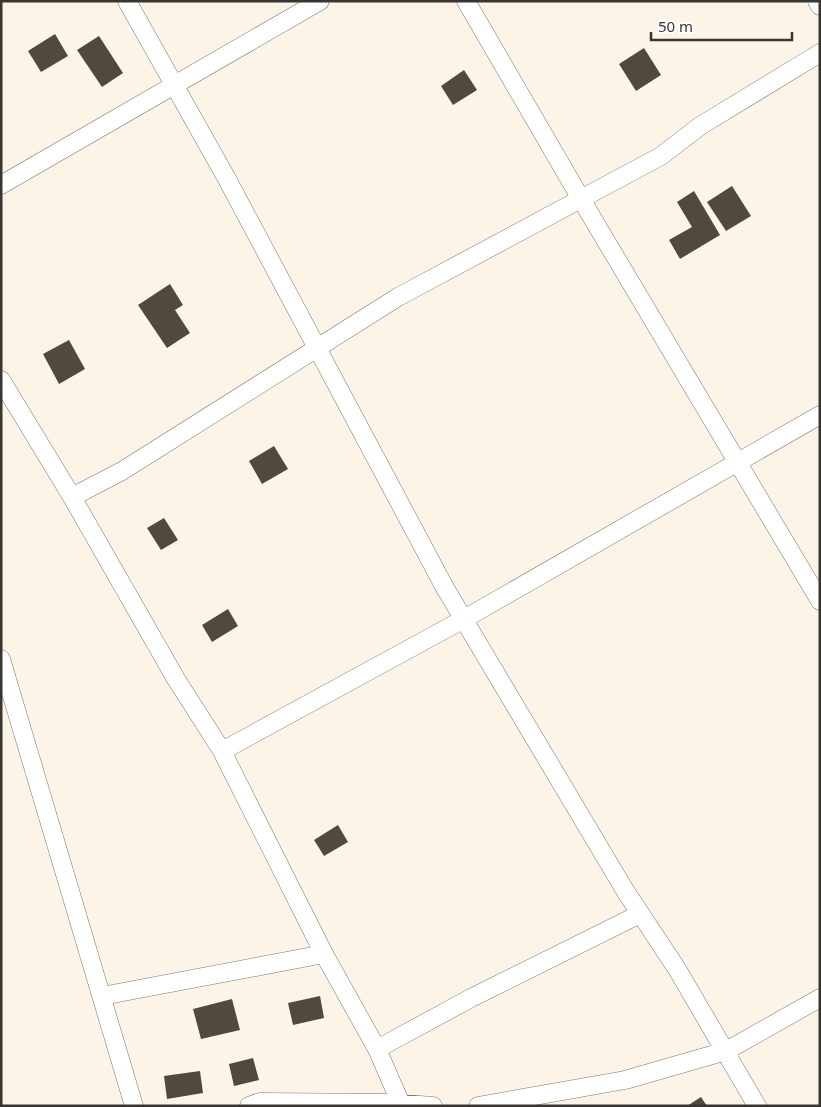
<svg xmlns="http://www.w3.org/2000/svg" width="821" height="1107" font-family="'Noto Sans',sans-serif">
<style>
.building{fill:#4f493f}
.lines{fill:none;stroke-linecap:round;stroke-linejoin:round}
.minor-casing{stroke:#7e776c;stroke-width:19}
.minor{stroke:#fff;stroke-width:18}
</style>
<rect width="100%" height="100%" fill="#fcf4e7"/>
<!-- building -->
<path class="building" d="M55 34 68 56 41 72 28 51Z
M99 36 123 73 102 87 77 50Z
M644 48 661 75 636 91 619 64Z
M464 70 477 90 453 105 441 86Z
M732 186 751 216 726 231 707 202Z
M694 191 720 235 680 259 669 240 692 227 677 202Z
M170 284 183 305 175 310 190 333 167 348 138 305Z
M69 340 85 369 59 384 43 354Z
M274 446 288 469 262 484 249 461Z
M164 518 178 540 161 550 147 528Z
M228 609 238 626 212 642 202 625Z
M338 825 348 842 324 856 314 840Z
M320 996 324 1018 293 1025 288 1003Z
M232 999 240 1030 201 1039 193 1009Z
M253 1058 259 1080 234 1086 229 1064Z
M200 1071 203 1093 167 1099 164 1076Z
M701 1097 707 1106H687Z"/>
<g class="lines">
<!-- minor casing -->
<g class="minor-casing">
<path id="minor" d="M127 1 227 179 445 588 626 892 677 969 757 1106
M466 1 581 199 820 601
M817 1 820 6
M1 185 320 1
M1 380 72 497 176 679 222 751 324 954 377 1049 401 1104
M72 497 122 471 398 297 661 156 700 126 820 53
M1 659 134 1106
M222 751 464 619 820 415
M102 996 324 954
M377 1049 471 998 640 914
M249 1106 260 1102 392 1103 433 1106
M478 1106 625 1080 726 1051 820 998"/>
</g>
<!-- minor -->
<use href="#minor" class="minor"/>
</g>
<!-- border -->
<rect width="821" height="1107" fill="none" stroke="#393631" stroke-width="5"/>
<!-- scale -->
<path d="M651 32v8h141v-8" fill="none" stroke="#393631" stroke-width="2.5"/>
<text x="658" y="32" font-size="15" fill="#393631" stroke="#ffffff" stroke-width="4" paint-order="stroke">50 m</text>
</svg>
